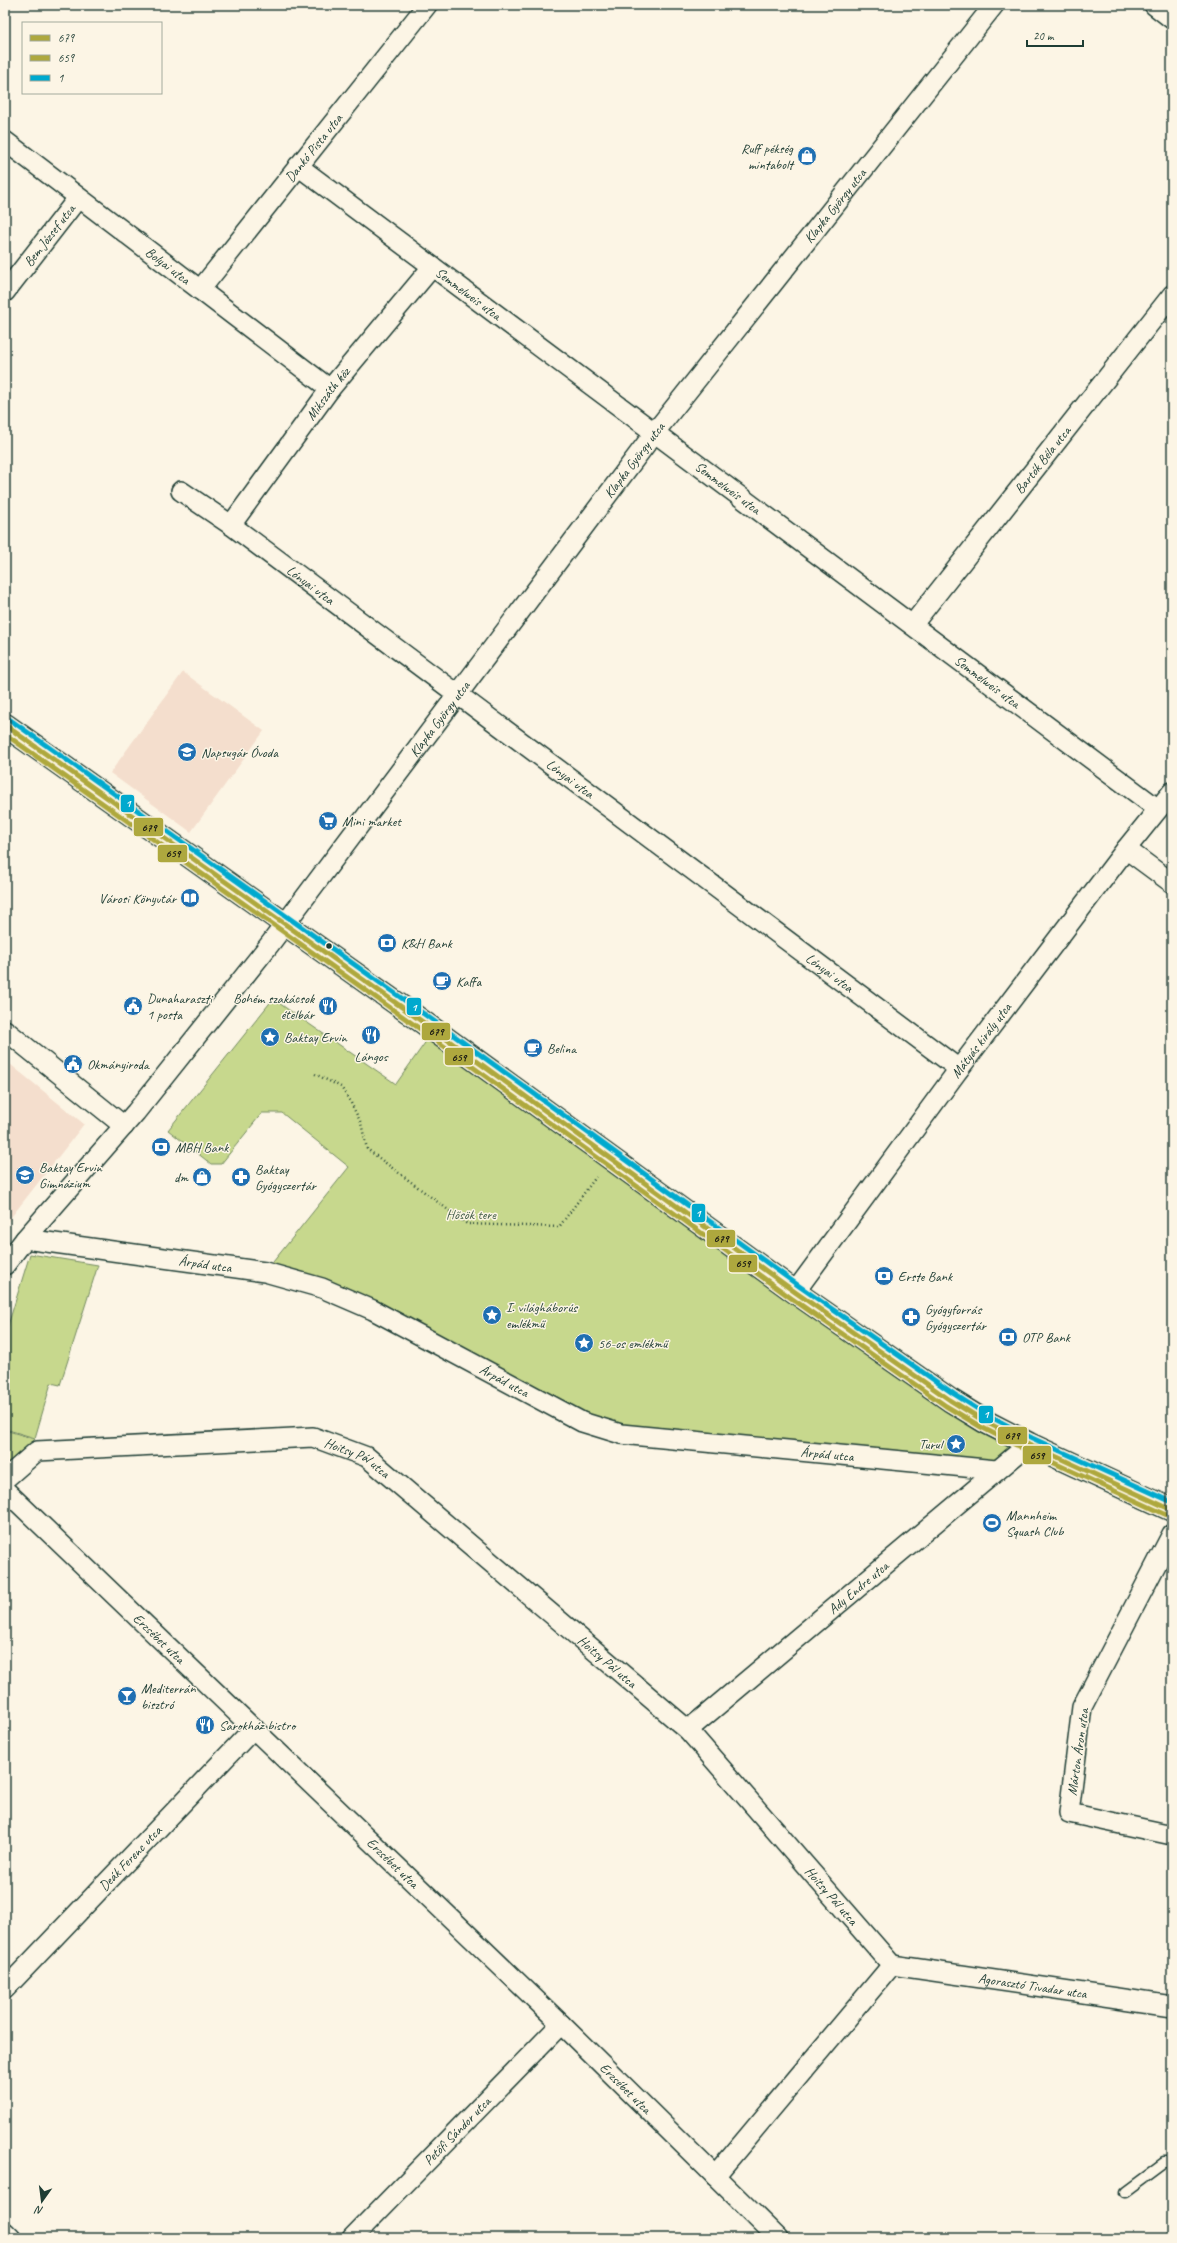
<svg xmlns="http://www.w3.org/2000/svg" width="1177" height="2243" font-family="Caveat,sans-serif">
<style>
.built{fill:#f4decd}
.green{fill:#c7d88d;stroke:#738a60}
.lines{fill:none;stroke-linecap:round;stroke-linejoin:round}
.lane-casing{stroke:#1f3d34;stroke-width:13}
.street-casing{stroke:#1f3d34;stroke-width:22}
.secondary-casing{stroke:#1f3d34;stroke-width:25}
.path{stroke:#1f3d34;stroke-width:2.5;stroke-dasharray:1 3;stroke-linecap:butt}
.lane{stroke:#fcf5e5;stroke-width:10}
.street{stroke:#fcf5e5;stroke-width:19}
.secondary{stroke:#fcf5e5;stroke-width:22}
.bus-1-casing{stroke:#fcf5e5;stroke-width:8}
.bus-2-casing{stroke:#fcf5e5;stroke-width:8}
.bus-3-casing{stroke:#fcf5e5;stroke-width:8}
.bus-1{stroke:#aea83e;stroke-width:5}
.bus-2{stroke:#aea83e;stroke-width:5}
.bus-3{stroke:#00a9ce;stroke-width:5}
.bus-dot{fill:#1f3d34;stroke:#fcf5e5;stroke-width:1.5}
.labels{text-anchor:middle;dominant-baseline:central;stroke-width:3;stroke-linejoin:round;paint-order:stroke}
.street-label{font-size:14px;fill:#1f3d34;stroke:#fcf5e5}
.poi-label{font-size:14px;fill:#1f3d34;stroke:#fcf5e5;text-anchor:start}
.park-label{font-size:14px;fill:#415c46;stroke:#fcf5e5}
.line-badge{stroke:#fcf5e5;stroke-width:1.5}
.badge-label{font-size:11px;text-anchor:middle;font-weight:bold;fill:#fff}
.pale-badge-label{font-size:11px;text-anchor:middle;font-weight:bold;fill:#111}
</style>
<rect width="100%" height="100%" fill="#fcf5e5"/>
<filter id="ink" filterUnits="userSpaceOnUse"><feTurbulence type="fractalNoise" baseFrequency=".025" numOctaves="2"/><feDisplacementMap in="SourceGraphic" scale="8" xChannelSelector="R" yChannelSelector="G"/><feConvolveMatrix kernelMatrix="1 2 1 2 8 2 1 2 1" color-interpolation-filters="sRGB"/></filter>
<g filter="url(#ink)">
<!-- built -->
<path class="built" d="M183 672 264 731 191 832 110 773Z
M5 1060 84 1124 5 1225Z"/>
<!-- green -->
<path class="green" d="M273 999 396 1084 434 1030 1029 1444 1004 1463 621 1434 373 1310 265 1272 349 1167 282 1113H262L221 1164H211L168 1130Z
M30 1254 98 1265 60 1385 51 1383 35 1438 5 1429V1335Z
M5 1430 35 1439 10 1468 5 1463Z"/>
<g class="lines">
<!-- lane casing -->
<g class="lane-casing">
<path id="lane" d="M1125 2192 1164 2163H1172"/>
</g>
<!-- street casing -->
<g class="street-casing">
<g id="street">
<path d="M1154 5 1172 19"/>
<path id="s1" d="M5 141 330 389"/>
<path id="s2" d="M298 166 1158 809"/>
<path id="s3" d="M200 290 427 5"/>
<path id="s4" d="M5 292 78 198"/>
<path id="s5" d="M181 491 231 525 959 1069"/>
<path id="s6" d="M231 525 330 389 432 267"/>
<path id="s7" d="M913 624 1172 295"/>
<path d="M1126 849 1172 883"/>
<path d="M5 1030 124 1126"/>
<path id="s8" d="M25 1239 265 1272 322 1288 373 1310 582 1422 621 1434 996 1470"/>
<path id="s9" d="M5 1265 25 1239 136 1112 270 944 655 432 994 5"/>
<path id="s10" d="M795 1292 959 1069 1126 849 1172 792"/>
<path id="s11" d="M5 1479 37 1451 313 1437 367 1457 688 1730 892 1965"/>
<path id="s12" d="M5 1490 561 2024 778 2238"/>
<path d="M1172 1534 1082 1707 1069 1813 1172 1835"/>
<path id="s13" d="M688 1730 1029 1444"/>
<path id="s14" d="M892 1965 1172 2006"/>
<path id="s15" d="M5 1989 254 1728"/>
<path d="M715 2176 892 1965"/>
<path d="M5 2232 11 2238"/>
<path id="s16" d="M352 2238 561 2024"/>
</g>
</g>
<!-- secondary casing -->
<g class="secondary-casing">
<path id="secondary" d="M5 725 434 1030 795 1292 950 1400 984 1421 1029 1444 1172 1510"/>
</g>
<!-- path -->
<path class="path" d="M315 1074 341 1087 351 1103 361 1123 367 1149 467 1224 559 1227 596 1177"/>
<!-- lane -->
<use href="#lane" class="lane"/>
<!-- street -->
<use href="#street" class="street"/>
<!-- secondary -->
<use href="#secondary" class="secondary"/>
<!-- bus-1 casing -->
<g class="bus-1-casing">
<path id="bus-1" d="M5 725 434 1030 795 1292 950 1400 984 1421 1029 1444 1172 1510"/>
</g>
<!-- bus-2 casing -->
<g class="bus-2-casing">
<path id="bus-2" d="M5 734 430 1036 791 1298 946 1406 981 1427 1026 1450 1169 1516"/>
</g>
<!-- bus-3 casing -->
<g class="bus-3-casing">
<path id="bus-3" d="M9 719 438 1024 799 1286 954 1394 987 1415 1032 1438 1172 1502"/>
</g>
<!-- bus-1 -->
<use href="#bus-1" class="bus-1"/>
<!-- bus-2 -->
<use href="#bus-2" class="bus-2"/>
<!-- bus-3 -->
<use href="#bus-3" class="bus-3"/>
</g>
</g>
<!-- icons -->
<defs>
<g id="shop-disc" transform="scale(1)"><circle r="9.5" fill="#1f6fb2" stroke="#fcf5e5"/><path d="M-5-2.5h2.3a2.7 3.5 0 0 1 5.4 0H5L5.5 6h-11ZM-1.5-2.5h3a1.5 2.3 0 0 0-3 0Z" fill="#fff"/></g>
<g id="school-disc" transform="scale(1)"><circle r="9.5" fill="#1f6fb2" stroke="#fcf5e5"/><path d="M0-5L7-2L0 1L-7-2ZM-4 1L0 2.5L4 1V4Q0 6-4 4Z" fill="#fff"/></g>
<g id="supermarket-disc" transform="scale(1)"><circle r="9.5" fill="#1f6fb2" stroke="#fcf5e5"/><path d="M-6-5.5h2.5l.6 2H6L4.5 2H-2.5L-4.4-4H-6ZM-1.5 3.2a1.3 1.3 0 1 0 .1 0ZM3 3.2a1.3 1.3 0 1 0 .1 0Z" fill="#fff"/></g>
<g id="library-disc" transform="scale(1)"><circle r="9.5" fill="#1f6fb2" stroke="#fcf5e5"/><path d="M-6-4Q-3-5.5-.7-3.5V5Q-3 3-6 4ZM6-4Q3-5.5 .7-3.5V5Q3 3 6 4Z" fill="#fff"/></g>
<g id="bank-disc" transform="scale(1)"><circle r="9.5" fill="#1f6fb2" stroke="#fcf5e5"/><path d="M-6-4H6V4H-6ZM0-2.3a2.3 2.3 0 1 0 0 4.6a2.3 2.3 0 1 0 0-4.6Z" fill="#fff"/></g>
<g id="cafe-disc" transform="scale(1)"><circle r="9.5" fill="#1f6fb2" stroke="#fcf5e5"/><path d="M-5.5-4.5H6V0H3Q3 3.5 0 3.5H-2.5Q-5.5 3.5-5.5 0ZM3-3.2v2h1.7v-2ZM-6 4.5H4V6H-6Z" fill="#fff"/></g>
<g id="civic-disc" transform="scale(1)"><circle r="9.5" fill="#1f6fb2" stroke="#fcf5e5"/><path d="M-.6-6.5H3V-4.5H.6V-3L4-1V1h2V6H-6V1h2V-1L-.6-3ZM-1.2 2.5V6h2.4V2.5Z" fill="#fff"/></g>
<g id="restaurant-disc" transform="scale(1)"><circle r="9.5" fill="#1f6fb2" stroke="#fcf5e5"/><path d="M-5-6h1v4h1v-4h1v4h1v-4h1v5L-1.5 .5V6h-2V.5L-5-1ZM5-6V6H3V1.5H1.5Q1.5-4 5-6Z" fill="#fff"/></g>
<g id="sight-disc" transform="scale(1)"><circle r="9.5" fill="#1f6fb2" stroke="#fcf5e5"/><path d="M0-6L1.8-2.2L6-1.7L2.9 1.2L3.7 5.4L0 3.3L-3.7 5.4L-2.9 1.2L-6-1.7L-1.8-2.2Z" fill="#fff"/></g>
<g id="pharmacy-disc" transform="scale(1)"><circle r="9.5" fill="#1f6fb2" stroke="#fcf5e5"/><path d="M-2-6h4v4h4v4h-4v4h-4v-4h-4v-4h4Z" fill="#fff"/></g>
<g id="stadium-disc" transform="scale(1)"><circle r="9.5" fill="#1f6fb2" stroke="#fcf5e5"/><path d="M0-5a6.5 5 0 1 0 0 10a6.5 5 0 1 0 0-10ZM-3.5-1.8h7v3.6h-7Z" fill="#fff"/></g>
<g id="bar-disc" transform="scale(1)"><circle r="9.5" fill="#1f6fb2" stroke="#fcf5e5"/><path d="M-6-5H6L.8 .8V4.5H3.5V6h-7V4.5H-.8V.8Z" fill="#fff"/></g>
</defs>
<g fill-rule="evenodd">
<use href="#shop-disc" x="807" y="156"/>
<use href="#school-disc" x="187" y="752"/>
<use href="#supermarket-disc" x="328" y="821"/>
<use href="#library-disc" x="190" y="898"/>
<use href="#bank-disc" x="387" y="943"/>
<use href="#cafe-disc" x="442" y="981"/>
<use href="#civic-disc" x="133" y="1006"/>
<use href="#restaurant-disc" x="328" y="1006"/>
<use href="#restaurant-disc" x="371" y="1035"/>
<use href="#sight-disc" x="270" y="1037"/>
<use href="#cafe-disc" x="533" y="1048"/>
<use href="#civic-disc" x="73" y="1064"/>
<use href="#bank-disc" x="161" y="1147"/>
<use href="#school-disc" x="25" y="1175"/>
<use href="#shop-disc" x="202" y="1177"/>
<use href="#pharmacy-disc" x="241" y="1177"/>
<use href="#bank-disc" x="884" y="1276"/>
<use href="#sight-disc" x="492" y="1315"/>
<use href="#pharmacy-disc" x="911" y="1317"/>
<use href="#bank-disc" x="1008" y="1337"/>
<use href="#sight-disc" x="584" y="1343"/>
<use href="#sight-disc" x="956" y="1444"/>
<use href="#stadium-disc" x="992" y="1523"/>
<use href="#bar-disc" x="127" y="1696"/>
<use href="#restaurant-disc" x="205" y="1725"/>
</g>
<!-- markers -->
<circle class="bus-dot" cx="329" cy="946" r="3.5"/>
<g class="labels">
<!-- street labels -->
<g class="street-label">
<text stroke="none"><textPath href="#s3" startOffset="182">Dankó Pista utca</textPath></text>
<text stroke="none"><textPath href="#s9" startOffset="1346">Klapka György utca</textPath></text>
<text stroke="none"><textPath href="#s4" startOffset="72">Bem József utca</textPath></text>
<text stroke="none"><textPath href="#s1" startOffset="205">Bolyai utca</textPath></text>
<text stroke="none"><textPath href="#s2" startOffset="213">Semmelweis utca</textPath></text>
<text stroke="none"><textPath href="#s6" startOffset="163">Mikszáth köz</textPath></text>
<text stroke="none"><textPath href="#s7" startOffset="209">Bartók Béla utca</textPath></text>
<text stroke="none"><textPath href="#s9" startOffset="1022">Klapka György utca</textPath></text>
<text stroke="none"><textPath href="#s2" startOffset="537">Semmelweis utca</textPath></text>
<text stroke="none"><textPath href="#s5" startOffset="160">Lónyai utca</textPath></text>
<text stroke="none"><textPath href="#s2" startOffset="861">Semmelweis utca</textPath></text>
<text stroke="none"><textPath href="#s9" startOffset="698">Klapka György utca</textPath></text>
<text stroke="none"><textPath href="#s5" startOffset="484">Lónyai utca</textPath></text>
<text stroke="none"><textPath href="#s5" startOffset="808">Lónyai utca</textPath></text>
<text stroke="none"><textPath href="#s10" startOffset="313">Mátyás király utca</textPath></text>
<text stroke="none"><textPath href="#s8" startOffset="182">Árpád utca</textPath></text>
<text stroke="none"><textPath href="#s8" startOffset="506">Árpád utca</textPath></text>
<text stroke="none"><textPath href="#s8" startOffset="842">Árpád utca</textPath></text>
<text stroke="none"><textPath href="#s11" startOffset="368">Hoitsy Pál utca</textPath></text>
<text stroke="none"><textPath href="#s13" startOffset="222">Ady Endre utca</textPath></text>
<text stroke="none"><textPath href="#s12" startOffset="214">Erzsébet utca</textPath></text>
<text stroke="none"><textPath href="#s11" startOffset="692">Hoitsy Pál utca</textPath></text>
<text transform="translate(1078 1752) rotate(-82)">Márton Áron utca</text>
<text stroke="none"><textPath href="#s15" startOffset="181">Deák Ferenc utca</textPath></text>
<text stroke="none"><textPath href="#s12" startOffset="538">Erzsébet utca</textPath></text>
<text stroke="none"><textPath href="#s11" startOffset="1017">Hoitsy Pál utca</textPath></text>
<text stroke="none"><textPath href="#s14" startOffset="142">Agorasztó Tivadar utca</textPath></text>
<text stroke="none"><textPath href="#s12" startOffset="862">Erzsébet utca</textPath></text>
<text stroke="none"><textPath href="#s16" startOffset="150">Petőfi Sándor utca</textPath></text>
</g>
<!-- poi labels -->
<g class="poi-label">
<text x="793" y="148" text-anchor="end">Ruff pékség<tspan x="793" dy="16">mintabolt</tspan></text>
<text x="201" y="752">Napsugár Óvoda</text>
<text x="342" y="821">Mini market</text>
<text x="176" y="898" text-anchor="end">Városi Könyvtár</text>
<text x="401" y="943">K&amp;H Bank</text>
<text x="456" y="981">Kaffa</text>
<text x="147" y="998">Dunaharaszti<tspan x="147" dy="16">1 posta</tspan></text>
<text x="314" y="998" text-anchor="end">Bohém szakácsok<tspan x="314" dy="16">ételbár</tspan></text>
<text x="284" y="1037">Baktay Ervin</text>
<text x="547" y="1048">Belina</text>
<text x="371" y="1056" text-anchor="middle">Lángos</text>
<text x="87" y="1064">Okmányiroda</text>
<text x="175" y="1147">MBH Bank</text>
<text x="39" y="1167">Baktay Ervin<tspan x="39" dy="16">Gimnázium</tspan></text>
<text x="255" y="1169">Baktay<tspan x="255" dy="16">Gyógyszertár</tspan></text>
<text x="188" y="1177" text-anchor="end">dm</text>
<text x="898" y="1276">Erste Bank</text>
<text x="506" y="1307">I. világháborús<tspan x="506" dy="16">emlékmű</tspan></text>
<text x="925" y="1309">Gyógyforrás<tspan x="925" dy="16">Gyógyszertár</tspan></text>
<text x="1022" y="1337">OTP Bank</text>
<text x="598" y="1343">56-os emlékmű</text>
<text x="942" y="1444" text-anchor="end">Turul</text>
<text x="1006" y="1515">Mannheim<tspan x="1006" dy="16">Squash Club</tspan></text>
<text x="141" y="1688">Mediterrán<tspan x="141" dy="16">bisztró</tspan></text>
<text x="219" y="1725">Sarokház bistro</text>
</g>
<!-- park labels -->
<g class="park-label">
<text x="471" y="1214">Hősök tere</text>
</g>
</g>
<g class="line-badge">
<rect x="120" y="794" width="15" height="19" rx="4" fill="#00a9ce"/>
<rect x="133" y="817" width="31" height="20" rx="4" fill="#aea83e"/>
<rect x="157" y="844" width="31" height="19" rx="4" fill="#aea83e"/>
<rect x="406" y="997" width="16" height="19" rx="4" fill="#00a9ce"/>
<rect x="421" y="1022" width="30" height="19" rx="4" fill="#aea83e"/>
<rect x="444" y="1047" width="30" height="19" rx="4" fill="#aea83e"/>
<rect x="691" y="1203" width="15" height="20" rx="4" fill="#00a9ce"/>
<rect x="706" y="1229" width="30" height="19" rx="4" fill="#aea83e"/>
<rect x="728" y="1254" width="30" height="19" rx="4" fill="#aea83e"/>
<rect x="978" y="1405" width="16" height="19" rx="4" fill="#00a9ce"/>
<rect x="997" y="1426" width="31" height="19" rx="4" fill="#aea83e"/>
<rect x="1022" y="1445" width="30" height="20" rx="4" fill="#aea83e"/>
</g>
<g class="badge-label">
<text x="128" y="807">1</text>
<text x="414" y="1011">1</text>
<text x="698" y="1217">1</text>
<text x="986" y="1418">1</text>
</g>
<g class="pale-badge-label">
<text x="149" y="831">679</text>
<text x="173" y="857">659</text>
<text x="436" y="1035">679</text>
<text x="459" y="1061">659</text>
<text x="721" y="1242">679</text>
<text x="743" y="1267">659</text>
<text x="1012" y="1439">679</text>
<text x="1037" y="1459">659</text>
</g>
<!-- margin -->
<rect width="1177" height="2243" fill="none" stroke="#fcf5e5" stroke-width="20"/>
<rect x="10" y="10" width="1157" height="2223" fill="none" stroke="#1f3d34" stroke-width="1.5" filter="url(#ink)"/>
<!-- legend -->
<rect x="22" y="22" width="140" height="72" fill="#fcf5e5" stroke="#a4ab9e"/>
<rect x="30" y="35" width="20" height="6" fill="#aea83e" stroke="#a4ab9e"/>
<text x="58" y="42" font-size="12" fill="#1f3d34">679</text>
<rect x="30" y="55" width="20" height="6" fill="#aea83e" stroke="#a4ab9e"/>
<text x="58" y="62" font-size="12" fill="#1f3d34">659</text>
<rect x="30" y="75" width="20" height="6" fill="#00a9ce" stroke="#a4ab9e"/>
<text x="58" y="82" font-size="12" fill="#1f3d34">1</text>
<!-- north arrow -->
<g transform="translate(42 2201) rotate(194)" stroke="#fcf5e5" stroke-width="3" paint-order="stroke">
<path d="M0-3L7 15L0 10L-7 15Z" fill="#1f3d34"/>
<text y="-6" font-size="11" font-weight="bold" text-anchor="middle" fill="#1f3d34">N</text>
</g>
<!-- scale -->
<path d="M1027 40v6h56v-6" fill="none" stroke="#1f3d34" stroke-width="2"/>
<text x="1033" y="40" font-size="12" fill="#1f3d34" stroke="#fcf5e5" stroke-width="3" paint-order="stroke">20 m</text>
</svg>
